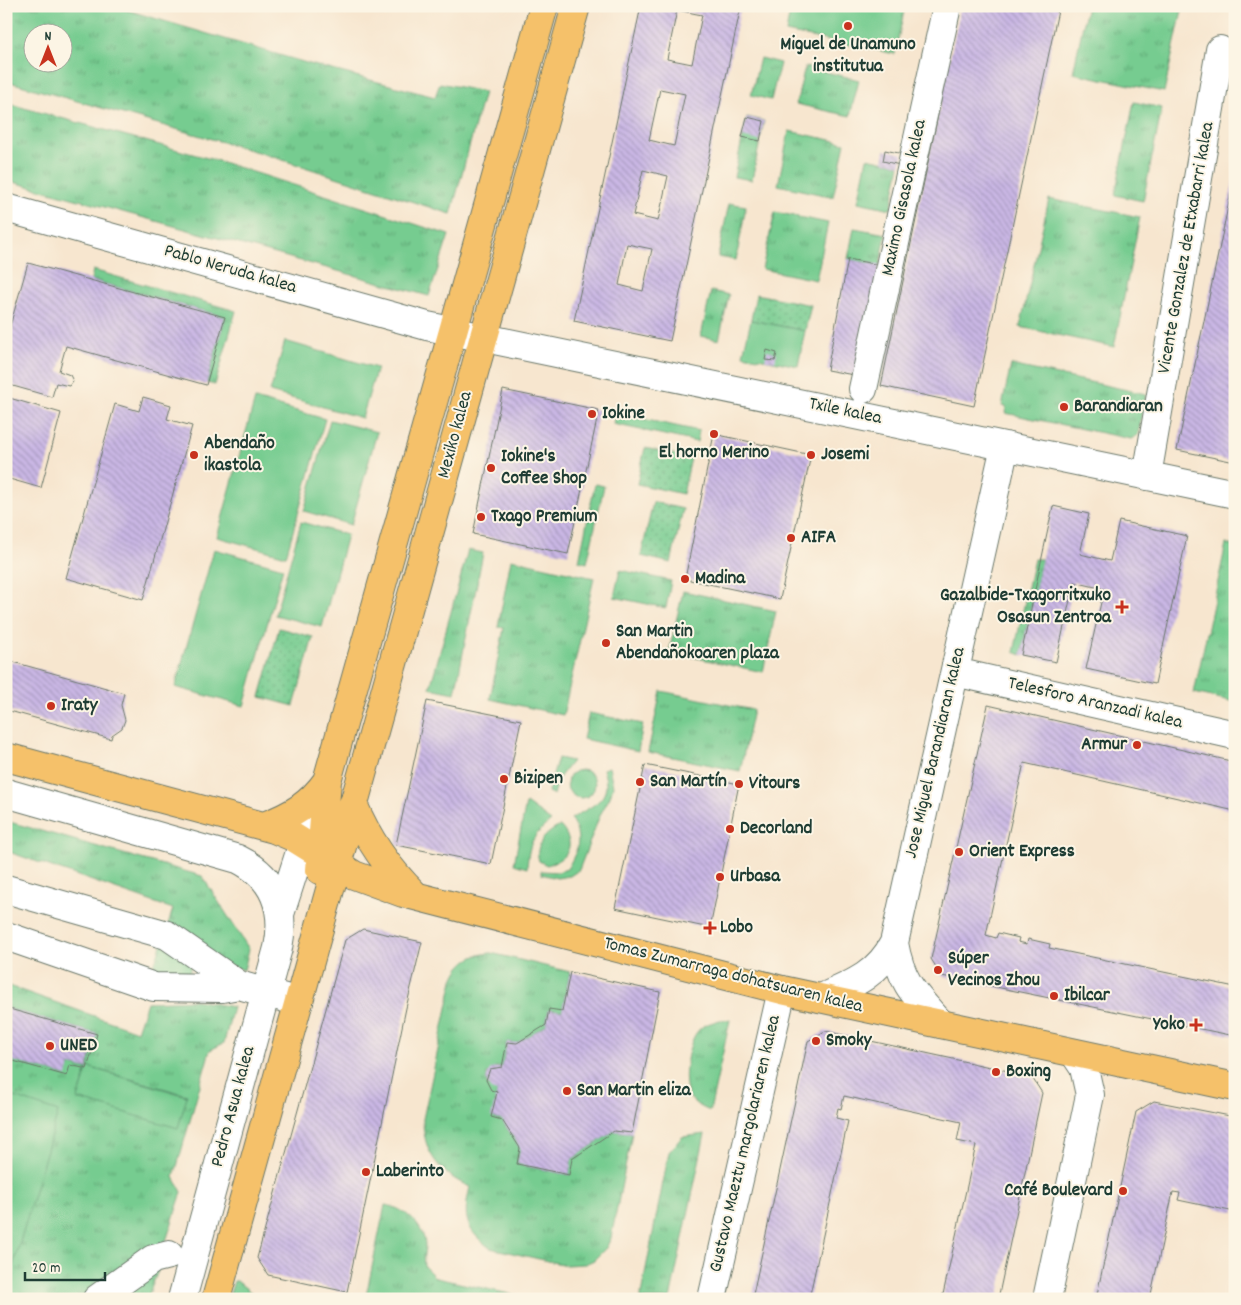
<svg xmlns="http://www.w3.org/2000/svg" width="1241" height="1305" font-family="Dekko,sans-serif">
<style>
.grass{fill:url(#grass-tufts);stroke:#4a8462;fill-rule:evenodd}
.park{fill:url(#park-dots);stroke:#4a8462}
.garden{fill:#76cc90;stroke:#4a8462}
.building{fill:url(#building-back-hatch);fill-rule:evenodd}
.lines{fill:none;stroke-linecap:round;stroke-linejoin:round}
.minor-casing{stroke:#6b786a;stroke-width:30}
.major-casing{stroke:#6b786a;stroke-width:30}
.minor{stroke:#fff;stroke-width:28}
.major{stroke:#f5c16b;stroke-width:28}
.poi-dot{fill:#c8321e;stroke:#fcf5e5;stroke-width:2}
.labels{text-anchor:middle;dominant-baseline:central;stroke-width:4;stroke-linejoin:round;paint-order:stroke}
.poi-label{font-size:19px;font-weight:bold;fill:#1f3d34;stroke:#fcf5e5;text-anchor:start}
.street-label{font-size:19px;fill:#1f3d34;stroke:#fcf5e5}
</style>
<defs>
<pattern id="grass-tufts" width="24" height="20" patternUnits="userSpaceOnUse" patternTransform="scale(1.25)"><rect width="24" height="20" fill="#76cc90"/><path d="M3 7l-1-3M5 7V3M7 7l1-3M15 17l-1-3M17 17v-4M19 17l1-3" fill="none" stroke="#60a776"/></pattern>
<pattern id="park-dots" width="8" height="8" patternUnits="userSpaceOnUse" patternTransform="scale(1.25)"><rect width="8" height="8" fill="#76cc90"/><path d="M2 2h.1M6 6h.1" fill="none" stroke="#60a776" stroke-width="1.8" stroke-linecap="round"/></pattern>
<pattern id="building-back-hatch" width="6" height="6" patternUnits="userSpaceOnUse" patternTransform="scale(1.25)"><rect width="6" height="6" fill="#cab7e5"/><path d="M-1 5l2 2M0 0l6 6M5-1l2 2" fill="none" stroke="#a396ba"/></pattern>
</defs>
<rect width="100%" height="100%" fill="#fcf5e5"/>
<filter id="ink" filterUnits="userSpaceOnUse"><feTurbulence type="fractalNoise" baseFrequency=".02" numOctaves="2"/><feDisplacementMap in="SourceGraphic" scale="10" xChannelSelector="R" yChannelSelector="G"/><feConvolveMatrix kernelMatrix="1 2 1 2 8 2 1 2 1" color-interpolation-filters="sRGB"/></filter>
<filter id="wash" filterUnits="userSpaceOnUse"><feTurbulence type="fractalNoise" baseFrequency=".0096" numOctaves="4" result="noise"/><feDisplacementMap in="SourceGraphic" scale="20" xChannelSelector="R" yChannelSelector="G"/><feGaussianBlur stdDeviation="1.12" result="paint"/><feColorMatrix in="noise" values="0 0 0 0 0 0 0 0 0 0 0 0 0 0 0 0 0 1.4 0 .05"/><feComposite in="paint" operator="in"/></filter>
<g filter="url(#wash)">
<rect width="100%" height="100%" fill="#f7e6cf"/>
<!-- grass -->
<path class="grass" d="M6 6H113L310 64 435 97 440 83 484 92 451 214 261 153 6 81ZM32 32H62V62H32Z
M1087 6H1183L1164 92 1073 73Z
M760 58 780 63 771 100 751 95Z
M805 67 859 80 850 116 796 104Z
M1134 102 1162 108 1143 201 1115 195Z
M6 103 222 162 449 235 429 296 6 180Z
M747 117 764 121 752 180 734 177Z
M789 131 845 143 833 197 778 185Z
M867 158 900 165 891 209 858 202Z
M1049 199 1140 217 1114 347 1020 327Z
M729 203 746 206 736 260 718 257Z
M775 212 828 223 816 280 762 269Z
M854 228 886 234 880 265 848 259Z
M93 270 236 311 215 385 207 383 225 317 91 280Z
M711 291 729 295 719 340 701 336Z
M1011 365 1146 394 1138 435 1131 439 1005 413 1006 407 1002 406Z
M595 484 604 486 587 563 579 561Z
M1226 544 1235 546V702L1194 693Z
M468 550 483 553 455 693 430 688Z
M511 559 594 578 563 715 490 699 504 628 498 627Z
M1034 559H1042L1021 655 1014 652Z
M620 570 671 581 666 608 614 597Z
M683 591 776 611 763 672 669 652Z
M661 691 753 710 740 771 648 752Z
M589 713 643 724 638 751 583 739Z
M6 821 202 876 249 949 244 970 225 964 167 927 173 909 6 851Z
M162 943 191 964 189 976 149 978Z
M491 953 570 972 562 1011 549 1009 546 1025 517 1043 507 1042 502 1067H496L487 1074V1085L497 1092 492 1117 502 1120 520 1148 517 1164 569 1175 572 1159 614 1131 632 1133 611 1238 606 1248 594 1260 585 1264 566 1265 490 1248C464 1229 463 1216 470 1187 440 1174 423 1153 423 1119L453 980C461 961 471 955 491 953Z
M6 985 137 1031 147 1002 195 1000 233 1007 224 1043 210 1050 174 1177 182 1192 166 1241 84 1299H6V1059L66 1076 70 1065 87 1069 78 1100 187 1095 88 1067 97 1034 6 1008Z
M720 1020H730L710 1111C703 1108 696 1105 691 1099 680 1086 687 1045 697 1032 703 1024 711 1023 720 1020Z
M705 1134 670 1299H640L669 1152 682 1137Z
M385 1205C403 1207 426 1226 425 1247 424 1254 423 1259 424 1266L436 1278 533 1299H377L366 1296Z
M159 1268 147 1299H109Z
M234 1281H237L259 1299H228Z"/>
<!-- park -->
<path class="park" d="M756 294 811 305 805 331 751 320Z
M645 448 691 458 683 494 637 484Z
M653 502 683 509 671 563 641 556Z
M279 628 313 637 294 706 260 697Z"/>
<!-- garden -->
<path class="garden" d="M791 6H905L895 54 786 32Z
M751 320 805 331 798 366 743 355Z
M285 341 377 368 362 418 270 392Z
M255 399 325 419 286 556 217 537Z
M615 413 699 431 697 442 613 424Z
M330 420 377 432 351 525 304 511Z
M301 522 347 535 322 627 275 615Z
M214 549 283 568 244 706 175 687Z
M558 758 572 761 558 779 554 795 548 792Z
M609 767 613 786 610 797 600 815 579 870 570 876 557 878 541 874V871L558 872 567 869C578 850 583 839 571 819 593 804 614 801 603 769Z
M567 784a14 14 0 1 1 28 0a14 14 0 1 1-28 0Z
M526 803 551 821C532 836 529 843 527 868L514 864Z
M560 826C577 844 569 858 547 865L539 861C534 844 546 833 560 826Z
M88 1067 187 1096 178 1128 78 1099Z
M6 1094 58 1112 6 1290Z"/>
<g id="blocks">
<!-- building -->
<path class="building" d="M641 6H741L670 341 574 321ZM677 10 702 15 692 64 667 59ZM660 89 685 94 674 146 649 140ZM643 170 668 176 658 221 633 215ZM627 244 652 249 643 291 619 285Z
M961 6H1059L974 406 881 386Z
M747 117 764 121 760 141 742 137Z
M885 150 903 154 900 165 883 161Z
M1234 178H1235V462L1177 450Z
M848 259 880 265 859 376 827 370Z
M28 263 225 317 206 385 66 346 59 371 70 375 73 381 69 386 56 383 52 397 6 384V340Z
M767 350 777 353 775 361 765 360Z
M503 390 599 410 568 554 473 534Z
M6 397 61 413 41 488 6 478Z
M143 397 171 405 167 419 192 426 143 600 66 578 115 404 139 411Z
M714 434 811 455 780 599 685 579Z
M1053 506 1089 514 1080 554 1110 561 1119 521 1187 536 1155 684 1086 669 1104 589 1074 582 1056 662 1021 655Z
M6 660 124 693 121 705 125 720 122 728 112 735 111 739 6 710Z
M427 701 521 720 491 864 396 845Z
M988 705 1235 762V811L1024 763 986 935 996 938 998 933 1019 938 1018 942 1027 944 1028 939 1050 944 1049 948 1235 987V1036L942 976 931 959Z
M645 765 739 784 710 928 615 908Z
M363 929 422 942 406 1008 347 1292 268 1275 257 1258 345 940Z
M570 972 660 992 632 1133 614 1131 572 1159 569 1175 517 1164 520 1148 502 1120 491 1117 497 1092 491 1090 486 1080 490 1069 502 1067 507 1042 517 1043 546 1025 549 1009 562 1011Z
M6 1008 97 1034 87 1069 70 1065 67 1076 6 1059Z
M825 1031 1031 1076 1042 1093 998 1299H942L976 1145 957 1141 961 1122 844 1096 841 1109 838 1108 836 1118 848 1121 809 1299H752L808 1041Z
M1154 1101 1235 1117V1212L1178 1200 1180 1193 1173 1192 1150 1299H1096L1136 1112Z"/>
</g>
</g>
<g filter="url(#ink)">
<use href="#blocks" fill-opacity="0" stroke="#6b786a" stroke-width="1"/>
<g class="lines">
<!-- minor casing -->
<g class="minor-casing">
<path id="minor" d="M6 208 427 326 1235 494
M863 389 947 6
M1147 476 1220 50
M955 672 1235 735
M6 793 238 859C275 877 286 909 278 948L182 1299
M6 889 167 935 239 985
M280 914 319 793
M6 936 154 987 222 988 239 985 299 1002
M894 943C901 983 915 995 941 1024
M821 998C851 985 878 975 894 943L1005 446
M97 1299 153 1259 169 1255
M712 1299 782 990
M1047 1299 1090 1095 1084 1068 1074 1053"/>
</g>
<!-- major casing -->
<g class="major-casing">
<path id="major" d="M6 757 274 829 293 837 354 875 403 893 782 990 1235 1087
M353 804C368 840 387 868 415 895
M264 826C291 816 310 805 327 781
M320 870 327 781 544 6
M216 1299 576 6"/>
</g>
<!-- minor -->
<use href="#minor" class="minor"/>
<!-- major -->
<use href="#major" class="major"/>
</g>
</g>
<!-- markers -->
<g class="poi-dot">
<circle cx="848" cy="26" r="5"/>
<circle cx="1064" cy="407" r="5"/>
<circle cx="592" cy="414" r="5"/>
<circle cx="714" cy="434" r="5"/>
<circle cx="194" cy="455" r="5"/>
<circle cx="811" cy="455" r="5"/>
<circle cx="491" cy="468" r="5"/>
<circle cx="481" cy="517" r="5"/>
<circle cx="791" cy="538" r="5"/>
<circle cx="685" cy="579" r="5"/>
<path d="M1119.5 599.5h5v5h5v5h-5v5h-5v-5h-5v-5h5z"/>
<circle cx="606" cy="643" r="5"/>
<circle cx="51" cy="706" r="5"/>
<circle cx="1137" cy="745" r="5"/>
<circle cx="504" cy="779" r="5"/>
<circle cx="640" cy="782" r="5"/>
<circle cx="739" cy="784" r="5"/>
<circle cx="730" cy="829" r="5"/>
<circle cx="959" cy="852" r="5"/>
<circle cx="720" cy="877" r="5"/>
<path d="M707.5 920.5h5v5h5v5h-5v5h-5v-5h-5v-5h5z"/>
<circle cx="938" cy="970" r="5"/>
<circle cx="1054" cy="996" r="5"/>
<path d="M1193.5 1017.5h5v5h5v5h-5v5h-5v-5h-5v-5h5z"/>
<circle cx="816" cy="1041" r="5"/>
<circle cx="50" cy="1046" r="5"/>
<circle cx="996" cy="1072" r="5"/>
<circle cx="567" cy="1091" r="5"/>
<circle cx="366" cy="1172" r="5"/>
<circle cx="1123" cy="1191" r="5"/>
</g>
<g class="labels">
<!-- poi labels -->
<g class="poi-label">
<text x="848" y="45" text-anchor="middle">Miguel de Unamuno<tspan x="848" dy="22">institutua</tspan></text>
<text x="1074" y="407">Barandiaran</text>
<text x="602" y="414">Iokine</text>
<text x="204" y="444">Abendaño<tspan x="204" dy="22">ikastola</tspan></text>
<text x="714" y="453" text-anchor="middle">El horno Merino</text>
<text x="821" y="455">Josemi</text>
<text x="501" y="457">Iokine's<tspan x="501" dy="22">Coffee Shop</tspan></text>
<text x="491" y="517">Txago Premium</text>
<text x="801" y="538">AIFA</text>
<text x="695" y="579">Madina</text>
<text x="1111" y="596" text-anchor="end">Gazalbide-Txagorritxuko<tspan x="1111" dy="22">Osasun Zentroa</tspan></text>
<text x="616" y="632">San Martin<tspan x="616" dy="22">Abendañokoaren plaza</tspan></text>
<text x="61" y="706">Iraty</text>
<text x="1127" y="745" text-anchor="end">Armur</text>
<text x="514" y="779">Bizipen</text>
<text x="650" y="782">San Martín</text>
<text x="749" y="784">Vitours</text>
<text x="740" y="829">Decorland</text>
<text x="969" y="852">Orient Express</text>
<text x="730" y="877">Urbasa</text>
<text x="720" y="928">Lobo</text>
<text x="948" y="959">Súper<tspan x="948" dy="22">Vecinos Zhou</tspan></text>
<text x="1064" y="996">Ibilcar</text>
<text x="1185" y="1025" text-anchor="end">Yoko</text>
<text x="826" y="1041">Smoky</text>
<text x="60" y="1046">UNED</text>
<text x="1006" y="1072">Boxing</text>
<text x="577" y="1091">San Martin eliza</text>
<text x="376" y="1172">Laberinto</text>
<text x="1113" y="1191" text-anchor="end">Café Boulevard</text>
</g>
<!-- street labels -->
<g class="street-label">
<text transform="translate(905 198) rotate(-78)">Maximo Gisasola kalea</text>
<text transform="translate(1187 248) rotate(-80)">Vicente Gonzalez de Etxabarri kalea</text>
<text transform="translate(230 270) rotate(16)">Pablo Neruda kalea</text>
<text transform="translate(845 412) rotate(12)">Txile kalea</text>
<text transform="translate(456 435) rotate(-75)">Mexiko kalea</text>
<text transform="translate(1095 704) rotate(13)">Telesforo Aranzadi kalea</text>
<text transform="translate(936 753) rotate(-77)">Jose Miguel Barandiaran kalea</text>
<text transform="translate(733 976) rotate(14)">Tomas Zumarraga dohatsuaren kalea</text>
<text transform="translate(234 1107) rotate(-75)">Pedro Asua kalea</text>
<text transform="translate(746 1144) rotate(-77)">Gustavo Maeztu margolariaren kalea</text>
</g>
</g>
<!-- margin -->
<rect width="1241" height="1305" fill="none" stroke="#fcf5e5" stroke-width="25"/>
<!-- north arrow -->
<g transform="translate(48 48)"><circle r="24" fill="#fcf5e5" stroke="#a4ab9e"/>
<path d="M0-4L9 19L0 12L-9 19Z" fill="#c8321e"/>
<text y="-8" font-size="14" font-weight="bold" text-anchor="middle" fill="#1f3d34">N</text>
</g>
<!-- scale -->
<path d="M25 1272v8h80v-8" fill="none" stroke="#1f3d34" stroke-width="2.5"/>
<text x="32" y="1272" font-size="15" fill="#1f3d34" stroke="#fcf5e5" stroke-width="4" paint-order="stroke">20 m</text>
</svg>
